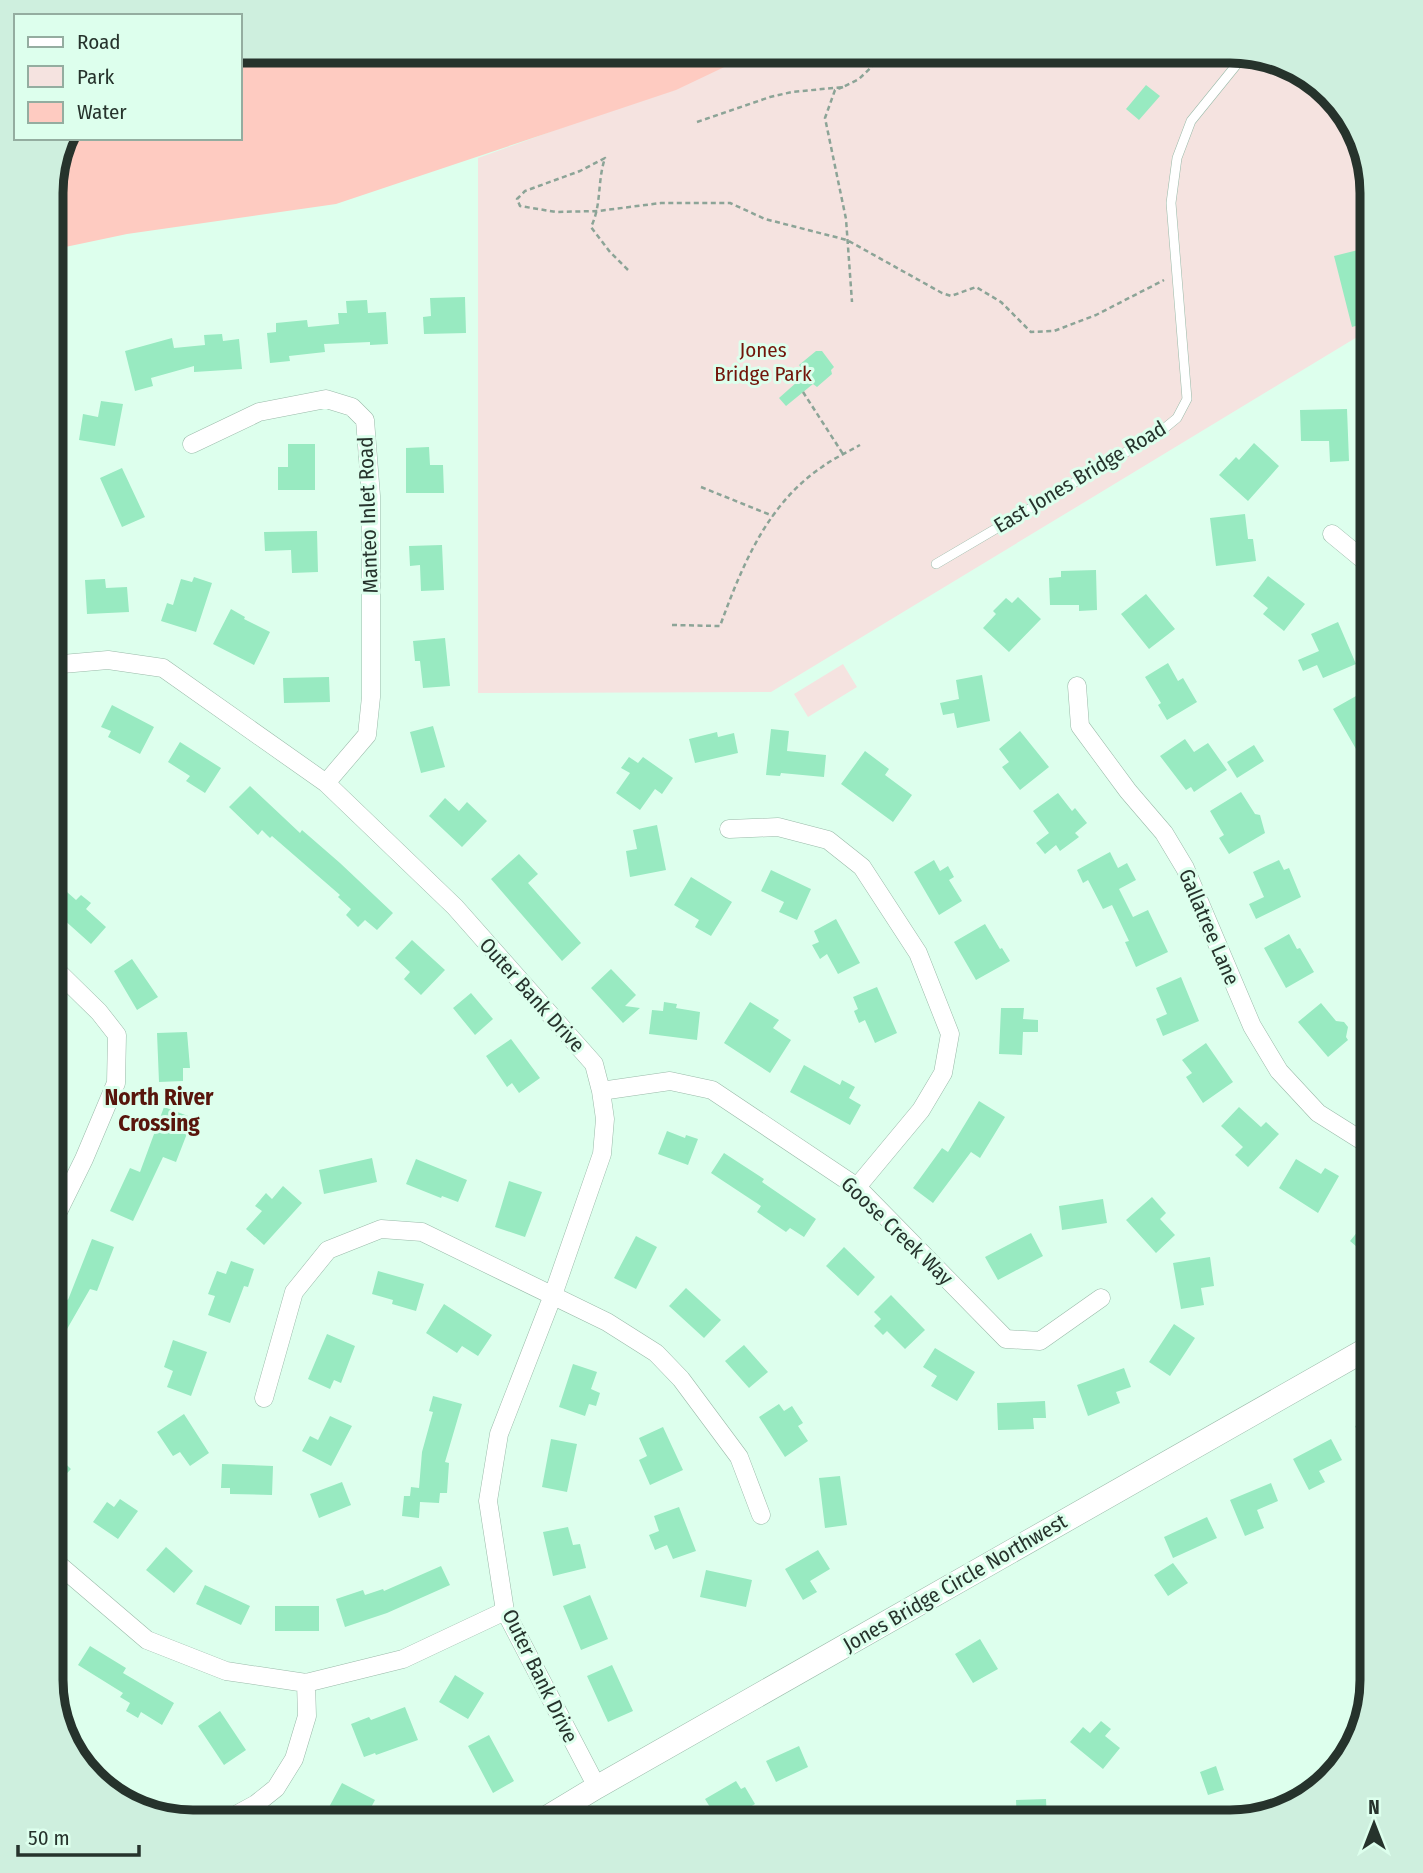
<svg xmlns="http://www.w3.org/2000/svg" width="1423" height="1873" font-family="'Fira Sans Condensed',sans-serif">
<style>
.green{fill:#f5e3e0}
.water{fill:#fecbc1}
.building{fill:#98eac1}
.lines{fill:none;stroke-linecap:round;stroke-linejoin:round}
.service-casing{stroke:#9abaa9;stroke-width:10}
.minor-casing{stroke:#9abaa9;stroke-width:19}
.tertiary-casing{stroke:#9abaa9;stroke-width:24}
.path{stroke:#8ca497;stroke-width:2.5;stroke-dasharray:5 3.5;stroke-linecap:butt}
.service{stroke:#fff;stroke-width:9}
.minor{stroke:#fff;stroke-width:18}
.tertiary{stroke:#fff;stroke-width:23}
.labels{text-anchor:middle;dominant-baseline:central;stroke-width:6;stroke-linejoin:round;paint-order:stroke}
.park-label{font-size:21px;fill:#72150a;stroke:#ddffed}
.street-label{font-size:21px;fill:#26332c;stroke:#ddffed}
.neighbourhood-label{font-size:23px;font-weight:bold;fill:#58150c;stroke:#ddffed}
.rim{fill:none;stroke:#26332c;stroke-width:9}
</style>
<rect width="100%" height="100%" fill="#ddffed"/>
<!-- green -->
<path class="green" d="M758 51H1239L1302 70 1349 114 1372 193V328L771 692 478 693V158L572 124Z
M843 664 857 687 808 717 794 694Z"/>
<!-- water -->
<path class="water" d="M240 51H758L676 90 336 204 127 234 51 250V183L63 138H240Z"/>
<!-- building -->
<path class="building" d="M1146 85 1160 96 1139 120 1126 109Z
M1358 250 1372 292V321L1352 327 1334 256Z
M465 297 466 333 424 334 423 317 431 316 430 298Z
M367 300 368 313 386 312 388 344 370 345V342L324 344 325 352 289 356 290 361 270 363 267 333 276 332V323L307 320 308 327 339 324 338 313H347L346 301Z
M222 334 223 341 239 339 242 369 194 372V366L151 378 153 386 135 391 125 351 172 338 174 348 205 345 204 335Z
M816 351H822L834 367 831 370 832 374 817 387 813 384 786 406 779 398 806 374 799 365Z
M101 401 123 404 115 446 79 440 83 414 98 417Z
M1347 409 1349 461 1330 462 1329 441H1301L1300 410Z
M1254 443 1279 466 1248 501 1219 475 1236 457 1239 460Z
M288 444H315V490H278V467H288Z
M429 447 430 465H443L444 493H406V448Z
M122 468 145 517 122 527 100 478Z
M1245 514 1248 539H1253L1256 561 1216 566 1210 518Z
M317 531 318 572 292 573 291 550 265 551 264 532Z
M442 545 444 590 421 591 420 565 410 566 409 546Z
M1096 570 1097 610 1079 611V605H1050L1049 578 1061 577V571Z
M1268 576 1305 604 1284 631 1263 614 1268 608 1253 596Z
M194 577 212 583 196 632 161 621 167 603 173 605 181 579 192 582Z
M105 579 106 588 127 587 129 612 87 614 85 580Z
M1146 594 1175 629 1149 649 1121 614Z
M1018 597 1041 619 1009 652 983 628 996 614 993 611 1006 598 1012 603Z
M231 609 245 617 244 619 270 632 254 665 213 644Z
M1338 622 1356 664 1323 678 1317 665 1303 671 1298 660 1319 651 1311 634Z
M445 638 450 686 423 688 420 661H415L413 641Z
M1168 663 1178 681 1183 678 1197 702 1167 720 1158 705 1161 703 1145 677Z
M982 675 990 721 957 728 954 713 943 715 940 703 959 699 956 680Z
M329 677 330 702 284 703 283 678Z
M1372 687V740L1356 749 1333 709Z
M112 705 154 727 140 754 108 737 111 731 101 727Z
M433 726 445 767 421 773 410 732Z
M771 729 789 731 787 751 826 755 824 777 781 773 780 776 766 775Z
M1020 731 1049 767 1020 790 1002 767 1009 762 999 749Z
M717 732 718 737 734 733 738 753 695 763 689 739Z
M1185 739 1194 752 1208 743 1227 770 1194 792 1191 787 1186 790 1160 756Z
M180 742 221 768 205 793 186 781 190 776 168 762Z
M1254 745 1264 761 1237 778 1227 762Z
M865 751 889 769 885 775 912 795 893 822 841 784Z
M629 757 638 763 643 757 673 778 662 794 655 789 640 810 616 793 630 773 621 768Z
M250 786 300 833 302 830 340 863 393 913 377 930 365 920 358 927 346 915 351 909 338 897 340 895 272 836 270 838 262 830 258 835 229 807Z
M1241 792 1255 814 1260 815 1265 833 1229 854 1219 838 1224 835 1210 811Z
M1058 793 1072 811 1075 808 1087 823 1075 833 1079 837 1060 851 1056 845 1045 854 1036 843 1049 833 1033 811Z
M445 798 459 811 467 802 487 821 462 847 429 816Z
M657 825 666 870 630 877 626 851 637 849 633 830Z
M1110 852 1118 868 1127 863 1136 880 1119 889 1133 917 1148 910 1168 952 1136 967 1125 942 1129 941 1112 905 1103 909 1088 880 1083 883 1077 870Z
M519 854 538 874 528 883 581 943 562 961 491 879Z
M934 860 940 871 948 866 954 877 949 880 962 901 939 915 914 872Z
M1279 860 1284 870 1289 868 1301 897 1256 919 1249 904 1264 897 1253 872Z
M771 870 811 889 797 920 779 912 784 902 761 891Z
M691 877 732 902 711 936 695 927 699 920 674 905Z
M67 892 76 900 81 895 91 903 86 909 106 927 91 944 52 909Z
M836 919 860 963 838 974 827 954 820 959 812 945 819 942 814 931Z
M985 924 1000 949 1002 948 1010 961 976 980 954 942Z
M1289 934 1297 949 1300 948 1314 972 1286 988 1264 948Z
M412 940 445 970 421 995 404 979 410 972 395 958Z
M132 959 158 997 137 1010 114 971Z
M611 969 636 995 625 1006 640 1008 623 1023 591 988Z
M1181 977 1199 1021 1163 1036 1156 1019 1167 1014 1156 988Z
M877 987 897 1033 875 1043 865 1020 859 1023 854 1011 858 1009 853 997Z
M471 993 493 1019 475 1035 453 1008Z
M664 1002 677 1004 676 1008 700 1012 697 1040 649 1034 652 1010 663 1011Z
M750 1002 779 1020 773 1028 791 1040 770 1073 724 1043Z
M1321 1003 1336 1021 1344 1022 1348 1027 1346 1037 1348 1040 1328 1057 1298 1022Z
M1001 1008H1024L1023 1019 1038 1020V1032H1023L1022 1055 999 1054Z
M187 1032 190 1068H183V1081L159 1082 157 1033Z
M511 1039 540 1078 519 1093 512 1083 507 1087 486 1056Z
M1206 1043 1233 1082 1203 1103 1186 1077 1192 1073 1182 1060Z
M804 1065 840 1085 842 1080 855 1087 849 1098 861 1105 850 1125 790 1092Z
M979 1101 1005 1117 980 1158 971 1152 933 1203 913 1188 942 1148 948 1152Z
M164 1107 188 1116 184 1129 188 1131 176 1162 163 1157 133 1221 110 1211 130 1168 140 1172Z
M1239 1107 1261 1127 1266 1122 1279 1134 1248 1167 1235 1155 1243 1147 1221 1126Z
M667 1131 685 1138 686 1135 698 1139 688 1165 658 1154Z
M724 1153 764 1179 762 1182 816 1219 804 1237 790 1228 786 1232 757 1212 761 1206 711 1173Z
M372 1158 377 1182 324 1194 319 1170Z
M416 1159 467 1180 458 1202 442 1196 441 1198 406 1184Z
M1296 1159 1321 1174 1325 1168 1339 1176 1318 1213 1279 1188Z
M509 1181 542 1192 525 1237 495 1227Z
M283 1186 302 1203 264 1245 246 1229 262 1211 255 1206 266 1193 272 1199Z
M1152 1197 1166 1213 1160 1219 1175 1235 1156 1253 1126 1220Z
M1103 1199 1107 1223 1062 1230 1059 1206Z
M1372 1214V1260L1350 1241Z
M1031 1233 1043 1256 998 1280 985 1257Z
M636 1236 657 1247 636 1289 614 1278Z
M92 1239 114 1247 97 1291 90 1289 51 1357V1313L61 1296 68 1300Z
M844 1247 875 1277 858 1296 826 1266Z
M1210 1257 1214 1286 1201 1288 1204 1305 1181 1309 1173 1263Z
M231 1261 254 1269 248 1287 244 1286 230 1323 208 1315 215 1296 208 1294 217 1271 226 1274Z
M378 1271 424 1284 416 1311 392 1304 393 1300 372 1294Z
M686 1288 721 1320 704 1338 669 1306Z
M891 1295 925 1330 905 1349 887 1331 883 1335 874 1326 881 1319 874 1312Z
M444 1304 492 1335 478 1356 462 1346 457 1353 426 1333Z
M1174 1324 1195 1338 1170 1376 1149 1362Z
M327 1334 355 1346 341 1383 334 1380 330 1389 308 1379Z
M173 1340 207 1352 191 1396 167 1387 173 1371 164 1367Z
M744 1345 768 1372 749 1388 725 1361Z
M935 1348 975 1372 957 1401 931 1386 937 1376 923 1367Z
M573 1364 597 1372 591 1389 600 1393 596 1406 589 1404 585 1416 559 1407Z
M1124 1368 1131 1387 1116 1392 1120 1403 1088 1416 1077 1385Z
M433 1396 462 1404 445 1462 449 1463 447 1493H440L439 1503 420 1502 419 1518 402 1516 404 1496H410L411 1487 419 1488 422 1452 433 1412 429 1411Z
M1045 1401 1046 1418H1033L1034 1429 998 1430 997 1403Z
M779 1404 784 1411 792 1406 803 1423 798 1426 808 1441 785 1457 759 1417Z
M184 1414 209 1453 190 1466 180 1452 173 1456 157 1432Z
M330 1416 352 1426 331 1466 302 1451 310 1436 318 1440Z
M1372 1419V1466L1355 1426Z
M663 1427 683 1470 650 1485 639 1460 647 1456 639 1438Z
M551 1439 577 1444 567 1492 542 1487Z
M1331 1439 1342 1460 1319 1471 1325 1482 1309 1490 1293 1459Z
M51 1450 71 1469 51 1490Z
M222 1464 273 1466 272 1495 230 1494V1488H221Z
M840 1476 847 1525 825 1528 819 1478Z
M342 1482 351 1505 319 1518 310 1494Z
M1271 1483 1278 1501 1257 1510 1264 1528 1245 1536 1230 1500Z
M120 1499 138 1511 118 1539 93 1522 107 1502 114 1507Z
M679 1507 696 1551 673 1559 667 1545 655 1550 649 1535 659 1531 654 1516Z
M1207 1517 1217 1538 1173 1558 1164 1537Z
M568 1527 573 1545 580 1544 586 1568 553 1576 543 1532Z
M166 1547 193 1571 174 1593 146 1570Z
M818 1550 830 1569 810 1581 817 1592 803 1600 785 1569Z
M1173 1563 1188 1583 1168 1596 1154 1575Z
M441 1566 450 1585 387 1613 345 1627 336 1599 363 1590 365 1595 383 1589 384 1591Z
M706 1570 752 1580 746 1607 700 1597Z
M205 1585 250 1606 241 1625 196 1604Z
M590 1595 608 1639 581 1650 563 1606Z
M275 1606H319V1631H275Z
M980 1639 998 1669 973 1683 955 1654Z
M90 1646 126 1668 123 1673 174 1703 162 1725 141 1712 138 1718 126 1711 130 1703 120 1697 123 1693 78 1665Z
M612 1665 633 1711 608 1722 587 1676Z
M455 1675 484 1693 468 1719 439 1702Z
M405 1707 418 1740 376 1755 375 1753 364 1757 351 1724 369 1717 371 1720Z
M220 1711 246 1750 224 1765 198 1726Z
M1101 1721 1111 1729 1105 1736 1120 1748 1103 1769 1070 1742 1083 1727 1090 1733Z
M489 1735 514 1781 493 1793 468 1746Z
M799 1746 808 1767 776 1782 766 1761Z
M1216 1766 1224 1790 1208 1795 1200 1772Z
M736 1781 741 1789 745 1787 755 1804 725 1822H719L705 1799Z
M342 1783 375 1800 366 1817 355 1811 348 1822H321Z
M1046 1799 1047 1822H1017L1016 1800Z"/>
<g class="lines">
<!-- service casing -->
<g class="service-casing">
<path id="service" d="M936 564 1160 432 1177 418 1187 399 1171 203 1177 158 1191 121 1246 53"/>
</g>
<!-- minor casing -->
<g class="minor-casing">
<path id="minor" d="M192 444 259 412 326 399 352 407 365 420 371 496V697L367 735 326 783
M1332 534 1372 567
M51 665 108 660 163 668 326 783 455 907 594 1064 601 1091 605 1119 602 1154 553 1295 499 1434 488 1501 505 1611 597 1787
M1077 686 1080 726 1128 791 1164 833 1185 868 1252 1026 1279 1071 1318 1113 1372 1147
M729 829 778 827 828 840 862 867 918 953 950 1034 943 1073 921 1110 857 1187
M601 1091 670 1081 712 1090 857 1187 1006 1339 1040 1341 1101 1298
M51 1226 84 1159 116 1083 117 1035 99 1012 51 965
M264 1398 294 1292 328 1250 381 1229 422 1232 607 1322 656 1353 681 1379 739 1457 761 1515
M51 1558 147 1640 226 1671 306 1683 403 1659 505 1611
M223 1822 256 1804 276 1788 294 1759 307 1716 306 1683"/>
</g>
<!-- tertiary casing -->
<g class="tertiary-casing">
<path id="tertiary" d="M539 1822 597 1787 1372 1346"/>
</g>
<!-- path -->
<path class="path" d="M843 87 835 90 825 118 846 219 852 302
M697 122 770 97 792 92 843 87 859 79 888 51
M628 270 610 252 591 227C602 204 597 182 605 158L580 171 525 191 517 199 520 206 556 212 598 211 661 203H730L765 219 847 240 942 293 951 296 976 287 1001 302 1031 332 1054 331 1096 315 1164 280
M803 392 843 454
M701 487 773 516
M672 625 720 626C742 566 767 504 822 467 834 458 848 452 860 445"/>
<!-- service -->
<use href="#service" class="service"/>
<!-- minor -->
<use href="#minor" class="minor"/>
<!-- tertiary -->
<use href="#tertiary" class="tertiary"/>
</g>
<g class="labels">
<!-- park labels -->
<g class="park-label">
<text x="763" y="350">Jones<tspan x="763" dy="24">Bridge Park</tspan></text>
</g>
<!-- street labels -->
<g class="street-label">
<text transform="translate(1080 477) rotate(-31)">East Jones Bridge Road</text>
<text transform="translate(368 515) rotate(-92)">Manteo Inlet Road</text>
<text transform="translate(1209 927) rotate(67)">Gallatree Lane</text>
<text transform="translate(532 995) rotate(48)">Outer Bank Drive</text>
<text transform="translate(897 1231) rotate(44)">Goose Creek Way</text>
<text transform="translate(955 1583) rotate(-30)">Jones Bridge Circle Northwest</text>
<text transform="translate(540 1676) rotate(64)">Outer Bank Drive</text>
</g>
<!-- neighbourhood labels -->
<g class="neighbourhood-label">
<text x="159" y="1097">North River<tspan x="159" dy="26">Crossing</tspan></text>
</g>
</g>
<!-- crop -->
<path d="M0 0H1423V1873H0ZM193 63H1230A130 130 0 0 1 1360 193V1680A130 130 0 0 1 1230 1810H193A130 130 0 0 1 63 1680V193A130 130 0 0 1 193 63Z" fill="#ceefde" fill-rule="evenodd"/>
<path class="rim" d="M193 63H1230A130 130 0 0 1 1360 193V1680A130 130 0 0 1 1230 1810H193A130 130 0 0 1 63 1680V193A130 130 0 0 1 193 63Z"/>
<!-- legend -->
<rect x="14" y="14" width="228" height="126" fill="#ddffed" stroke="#94ada0" stroke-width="2"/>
<rect x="28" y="37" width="35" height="10" fill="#ffffff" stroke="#94ada0" stroke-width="2"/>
<text x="77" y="49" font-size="21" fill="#26332c">Road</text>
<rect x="28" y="66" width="35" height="21" fill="#f5e3e0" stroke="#94ada0" stroke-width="2"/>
<text x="77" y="84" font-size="21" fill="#26332c">Park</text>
<rect x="28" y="102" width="35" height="21" fill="#fecbc1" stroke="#94ada0" stroke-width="2"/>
<text x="77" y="119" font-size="21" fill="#26332c">Water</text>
<!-- north arrow -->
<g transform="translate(1374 1824)" stroke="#ddffed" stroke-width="5" paint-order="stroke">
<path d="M0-5L12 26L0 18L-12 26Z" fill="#26332c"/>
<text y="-10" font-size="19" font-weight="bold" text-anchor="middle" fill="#26332c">N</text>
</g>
<!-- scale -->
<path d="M18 1845v10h121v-10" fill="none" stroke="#26332c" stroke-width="3.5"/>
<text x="28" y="1845" font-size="21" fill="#26332c" stroke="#ddffed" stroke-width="5" paint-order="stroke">50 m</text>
</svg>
